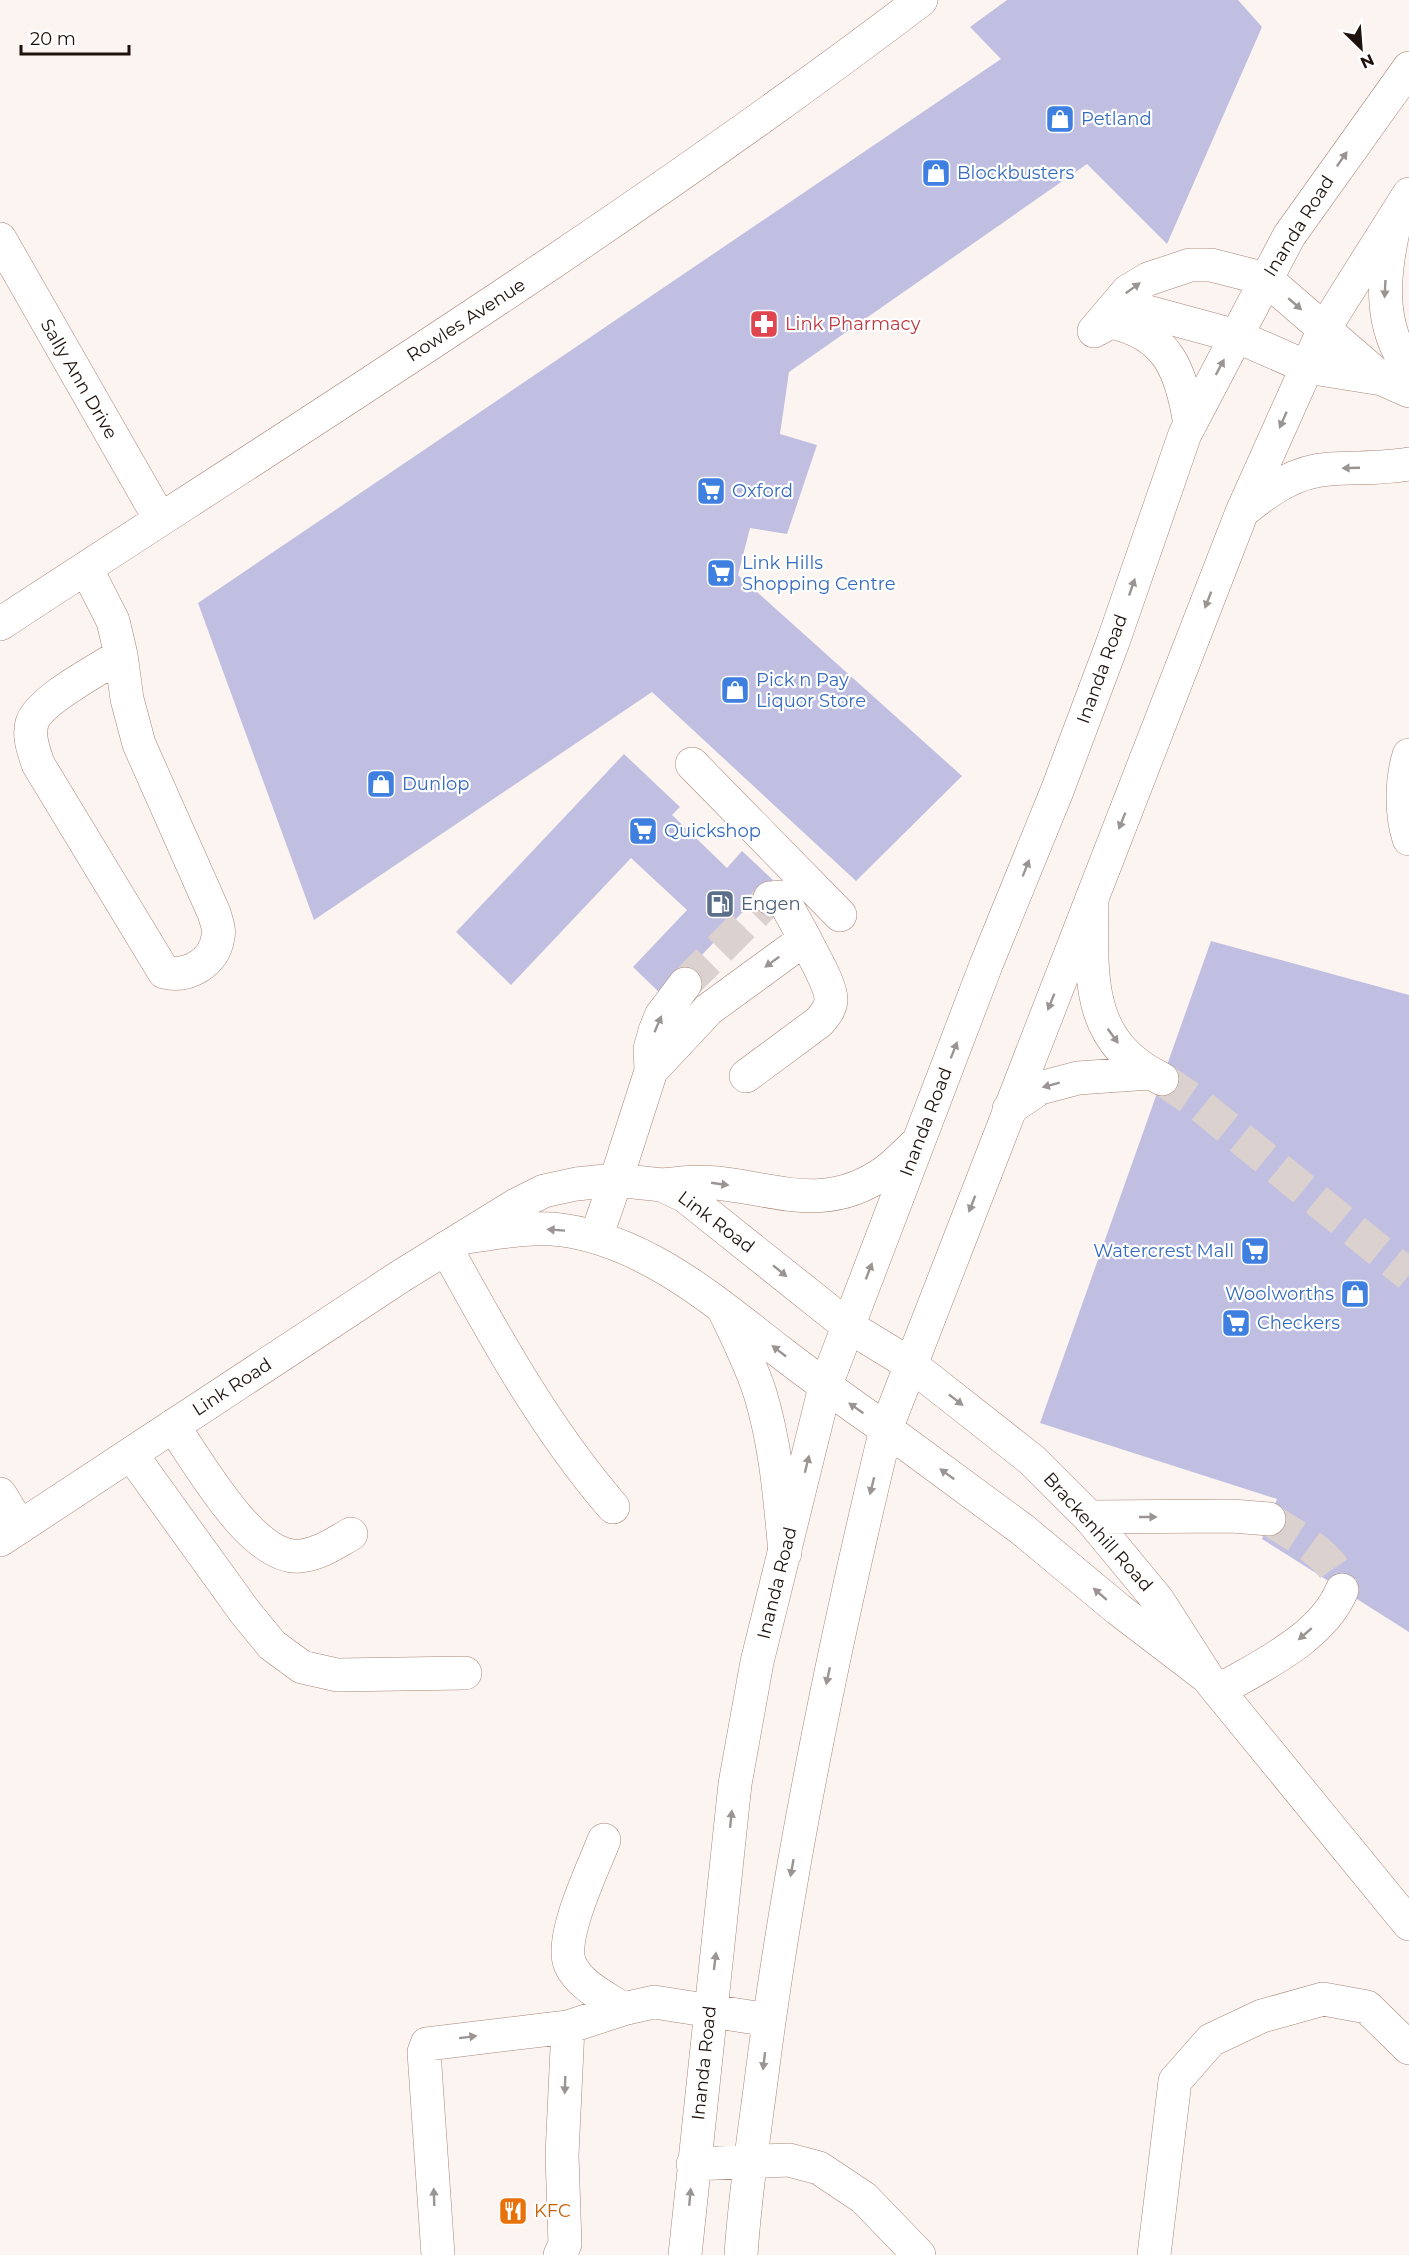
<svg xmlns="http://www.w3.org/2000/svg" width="1409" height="2255" font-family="Montserrat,sans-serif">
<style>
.building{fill:#c0bfe1}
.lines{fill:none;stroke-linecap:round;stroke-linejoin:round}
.minor-tunnel{stroke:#dbd2cf;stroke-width:33;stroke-dasharray:33 16;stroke-linecap:butt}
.minor-casing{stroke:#a88677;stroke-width:34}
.major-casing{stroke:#a88677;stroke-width:34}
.minor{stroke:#fff;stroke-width:33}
.major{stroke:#fff;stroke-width:33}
.oneway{fill:#9a9492}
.labels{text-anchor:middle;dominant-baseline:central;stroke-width:4.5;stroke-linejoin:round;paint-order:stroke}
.shop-label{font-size:18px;fill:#366cbe;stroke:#fff;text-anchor:start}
.street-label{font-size:18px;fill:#1f120c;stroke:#fff}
.health-label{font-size:18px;fill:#be3a42;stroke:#fff;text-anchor:start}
.service-label{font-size:18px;fill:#4e5e75;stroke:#fff;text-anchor:start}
.food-label{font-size:18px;fill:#c56008;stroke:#fff;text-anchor:start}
</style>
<rect width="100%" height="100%" fill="#fcf4f1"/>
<!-- building -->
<path class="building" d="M1007 0H1238L1262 27 1167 244 1087 164 789 372 780 434 817 445 787 534 750 528 738 575 962 776 856 881 652 692 314 920 198 603 1001 59 970 27Z
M624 754 680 807 672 815 727 868 742 851 773 880 663 996 633 967 687 910 631 858 511 985 456 932Z
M1211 941 1409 995V1632L1262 1539 1277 1499 1040 1423Z"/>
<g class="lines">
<!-- minor-tunnel -->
<path class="minor-tunnel" d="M685 984 770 898
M1162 1079 1196 1102 1409 1275
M1269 1519C1295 1537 1338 1556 1342 1590"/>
<!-- minor casing -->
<g class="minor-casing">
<path id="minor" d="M0 239 160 519
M1098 329 1110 322 1144 311 1236 336 1307 367 1382 379 1409 391
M1094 331 1128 291 1148 279 1190 265H1211L1266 279 1382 379
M86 568 113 621 121 655 127 699 139 744 214 913C216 920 220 930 218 937 214 963 188 978 164 972L38 764C34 751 28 737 32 723 39 700 100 669 121 655
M0 624C310 421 625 225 921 0
M1409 755C1401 781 1401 814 1409 839
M692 764 840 915
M1092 899C1092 973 1083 1041 1162 1079
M651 1071 709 1009 805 939 782 897 770 898
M746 1076 819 1022C824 1016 830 1010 831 1001 832 986 812 954 805 939
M1009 1109 1040 1088 1078 1078 1150 1073
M616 1180 651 1071 650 1049 655 1031 661 1016 685 984
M446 1248C496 1339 545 1428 613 1507
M910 1364 1032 1460 1089 1517 1157 1599 1207 1677 1409 1924
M173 1426C198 1461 253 1562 301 1556 320 1554 335 1543 351 1534
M131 1454 245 1612 272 1645 302 1667 337 1675 465 1673
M0 1494 20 1527
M1089 1517 1232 1516 1269 1519
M1218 1691C1261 1666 1322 1638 1342 1590
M604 1840C594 1867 559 1937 570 1964 579 1985 605 1997 623 2009
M693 2164 789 2160 819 2168 864 2198 919 2255
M438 2255 424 2052 427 2044 568 2027 623 2009 654 2002 769 2020
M560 2255 565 2244 562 2155 568 2027
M685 2255 735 1784 757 1662 825 1387
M741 2255C745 2192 755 2129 763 2066 791 1851 835 1640 886 1429L1023 1530 1118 1609 1207 1677
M1154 2255 1175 2081 1211 2040 1262 2016 1323 1999 1367 2007 1409 2048"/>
</g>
<!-- major casing -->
<g class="major-casing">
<path id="major" d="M1394 227C1383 276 1378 325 1409 368
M1110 322C1168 333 1182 372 1190 425
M1243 511C1269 490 1295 471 1330 469 1356 467 1383 469 1409 464
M662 1185C680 1183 698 1181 717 1183 779 1190 827 1213 885 1172 896 1164 906 1153 916 1144
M466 1237C497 1233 530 1226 562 1230 647 1242 713 1300 779 1351 814 1378 850 1404 886 1429L1242 512 1324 329 1409 194
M596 1237 616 1180
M725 1312C738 1339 751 1365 760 1393 776 1445 780 1499 785 1553
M825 1387 986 965 1057 791 1113 642 1185 434 1289 236 1409 68
M0 1540 401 1276 516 1205 544 1191 576 1184 616 1180 662 1185 685 1196 848 1326 910 1364"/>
</g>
<!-- minor -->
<use href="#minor" class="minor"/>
<!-- major -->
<use href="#major" class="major"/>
</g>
<!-- one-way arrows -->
<defs><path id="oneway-solid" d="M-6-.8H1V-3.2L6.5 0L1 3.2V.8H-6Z" transform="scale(1.5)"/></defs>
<g class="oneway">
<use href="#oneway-solid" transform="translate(1342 159) rotate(-55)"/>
<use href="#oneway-solid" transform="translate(1133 288) rotate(-36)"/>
<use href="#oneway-solid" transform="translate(1385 289) rotate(93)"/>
<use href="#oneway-solid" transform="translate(1295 304) rotate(41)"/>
<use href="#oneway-solid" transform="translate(1220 367) rotate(-62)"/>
<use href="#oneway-solid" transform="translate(1283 420) rotate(114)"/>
<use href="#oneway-solid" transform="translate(1351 468) rotate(178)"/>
<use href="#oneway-solid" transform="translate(1132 587) rotate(-71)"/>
<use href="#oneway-solid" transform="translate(1208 600) rotate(111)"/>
<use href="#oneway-solid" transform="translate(1122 821) rotate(112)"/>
<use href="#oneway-solid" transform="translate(1026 868) rotate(-68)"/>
<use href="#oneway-solid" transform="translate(772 962) rotate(144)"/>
<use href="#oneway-solid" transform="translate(1051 1002) rotate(112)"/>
<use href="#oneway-solid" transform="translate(658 1024) rotate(-67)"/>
<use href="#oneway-solid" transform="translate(1113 1036) rotate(54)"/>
<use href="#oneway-solid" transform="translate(954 1050) rotate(-69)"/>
<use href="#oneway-solid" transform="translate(1051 1085) rotate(165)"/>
<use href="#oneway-solid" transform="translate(720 1184) rotate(8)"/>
<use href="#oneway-solid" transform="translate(972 1204) rotate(111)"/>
<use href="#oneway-solid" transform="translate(556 1230) rotate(-176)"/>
<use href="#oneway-solid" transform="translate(780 1271) rotate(39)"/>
<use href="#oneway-solid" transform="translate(869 1271) rotate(-69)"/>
<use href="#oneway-solid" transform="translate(779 1351) rotate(-142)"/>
<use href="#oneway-solid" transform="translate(956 1400) rotate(38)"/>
<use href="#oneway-solid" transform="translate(856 1408) rotate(-145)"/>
<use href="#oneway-solid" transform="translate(807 1464) rotate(-76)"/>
<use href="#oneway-solid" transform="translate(947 1474) rotate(-144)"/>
<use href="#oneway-solid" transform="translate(872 1486) rotate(104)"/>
<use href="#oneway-solid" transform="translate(1148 1517)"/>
<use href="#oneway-solid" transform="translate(1100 1594) rotate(-139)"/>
<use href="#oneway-solid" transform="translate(1305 1634) rotate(139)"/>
<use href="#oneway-solid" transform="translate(828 1676) rotate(102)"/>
<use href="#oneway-solid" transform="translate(731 1819) rotate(-84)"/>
<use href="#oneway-solid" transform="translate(792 1868) rotate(100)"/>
<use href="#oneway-solid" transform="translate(715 1961) rotate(-83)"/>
<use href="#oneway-solid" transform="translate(468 2037) rotate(-7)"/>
<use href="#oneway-solid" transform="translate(764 2061) rotate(97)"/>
<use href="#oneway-solid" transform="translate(565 2085) rotate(92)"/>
<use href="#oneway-solid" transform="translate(434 2197) rotate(-92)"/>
<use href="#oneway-solid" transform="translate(690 2197) rotate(-85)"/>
</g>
<!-- icons -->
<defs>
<g id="shop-square" transform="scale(1.5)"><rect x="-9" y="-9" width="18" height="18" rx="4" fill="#3f7fe0" stroke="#fff"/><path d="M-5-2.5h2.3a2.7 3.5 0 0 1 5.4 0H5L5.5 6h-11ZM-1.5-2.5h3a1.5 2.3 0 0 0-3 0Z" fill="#fff"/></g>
<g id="pharmacy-square" transform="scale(1.5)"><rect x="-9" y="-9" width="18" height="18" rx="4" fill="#e0444e" stroke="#fff"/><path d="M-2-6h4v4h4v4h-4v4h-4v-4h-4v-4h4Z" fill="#fff"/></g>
<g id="supermarket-square" transform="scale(1.5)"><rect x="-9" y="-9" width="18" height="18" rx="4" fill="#3f7fe0" stroke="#fff"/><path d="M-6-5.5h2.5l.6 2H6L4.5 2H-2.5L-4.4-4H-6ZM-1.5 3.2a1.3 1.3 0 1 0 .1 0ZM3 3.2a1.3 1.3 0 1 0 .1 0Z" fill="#fff"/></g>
<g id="fuel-square" transform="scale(1.5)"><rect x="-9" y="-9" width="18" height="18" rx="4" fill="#5c6f8a" stroke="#fff"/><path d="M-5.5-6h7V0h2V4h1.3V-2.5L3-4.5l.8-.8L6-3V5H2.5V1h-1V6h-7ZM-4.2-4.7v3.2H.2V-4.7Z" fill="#fff"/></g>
<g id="restaurant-square" transform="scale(1.5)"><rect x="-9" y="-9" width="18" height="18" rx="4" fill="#e8710a" stroke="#fff"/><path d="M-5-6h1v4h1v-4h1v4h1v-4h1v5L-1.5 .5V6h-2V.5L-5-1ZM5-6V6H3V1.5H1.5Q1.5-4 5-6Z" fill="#fff"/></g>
</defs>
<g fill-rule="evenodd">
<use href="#shop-square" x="1060" y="119"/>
<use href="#shop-square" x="936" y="173"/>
<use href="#pharmacy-square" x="764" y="324"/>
<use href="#supermarket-square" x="711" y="491"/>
<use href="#supermarket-square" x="721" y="573"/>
<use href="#shop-square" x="735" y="690"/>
<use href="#shop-square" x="381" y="784"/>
<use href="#supermarket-square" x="643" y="831"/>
<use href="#fuel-square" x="720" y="904"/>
<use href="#supermarket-square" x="1255" y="1251"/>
<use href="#shop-square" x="1355" y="1294"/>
<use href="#supermarket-square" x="1236" y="1323"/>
<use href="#restaurant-square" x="513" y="2211"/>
</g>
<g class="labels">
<!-- shop labels -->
<g class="shop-label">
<text x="1081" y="119">Petland</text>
<text x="957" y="173">Blockbusters</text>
<text x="732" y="491">Oxford</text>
<text x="742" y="563">Link Hills<tspan x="742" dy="21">Shopping Centre</tspan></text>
<text x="756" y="680">Pick n Pay<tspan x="756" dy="21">Liquor Store</tspan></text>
<text x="402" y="784">Dunlop</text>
<text x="664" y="831">Quickshop</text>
<text x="1234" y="1251" text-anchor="end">Watercrest Mall</text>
<text x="1334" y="1294" text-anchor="end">Woolworths</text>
<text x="1257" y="1323">Checkers</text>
</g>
<!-- street labels -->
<g class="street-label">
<text transform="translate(1299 226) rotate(-58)">Inanda Road</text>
<text transform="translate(466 320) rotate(-33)">Rowles Avenue</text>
<text transform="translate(79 379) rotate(60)">Sally Ann Drive</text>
<text transform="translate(1102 669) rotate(-70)">Inanda Road</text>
<text transform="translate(926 1122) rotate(-69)">Inanda Road</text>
<text transform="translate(716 1222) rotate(37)">Link Road</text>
<text transform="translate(232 1387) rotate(-33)">Link Road</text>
<text transform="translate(1098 1532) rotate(48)">Brackenhill Road</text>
<text transform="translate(777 1583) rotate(-76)">Inanda Road</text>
<text transform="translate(704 2063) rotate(-84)">Inanda Road</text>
</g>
<!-- health labels -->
<g class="health-label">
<text x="785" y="324">Link Pharmacy</text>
</g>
<!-- service labels -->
<g class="service-label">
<text x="741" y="904">Engen</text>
</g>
<!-- food labels -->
<g class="food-label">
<text x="534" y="2211">KFC</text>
</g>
</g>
<!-- north arrow -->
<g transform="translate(1361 48) rotate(155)" stroke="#ffffff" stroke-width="4.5" paint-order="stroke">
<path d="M0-4.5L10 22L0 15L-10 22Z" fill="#1f120c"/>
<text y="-9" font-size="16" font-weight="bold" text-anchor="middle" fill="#1f120c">N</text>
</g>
<!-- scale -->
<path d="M21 45v9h108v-9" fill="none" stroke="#1f120c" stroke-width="3"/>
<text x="30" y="45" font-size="18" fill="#1f120c" stroke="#ffffff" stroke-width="4.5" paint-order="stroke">20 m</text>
</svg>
